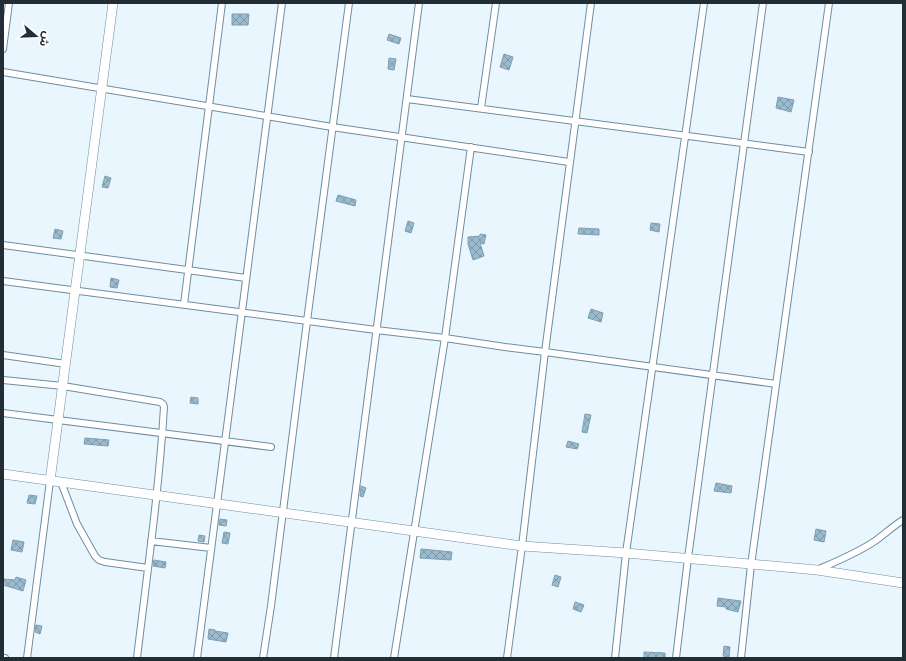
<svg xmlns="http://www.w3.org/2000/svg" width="906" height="661" font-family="Raleway,'Noto Sans Arabic',sans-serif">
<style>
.building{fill:url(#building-cross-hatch);stroke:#7f9fb2}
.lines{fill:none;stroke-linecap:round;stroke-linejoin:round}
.street-casing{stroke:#6e8ea0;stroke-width:8}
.secondary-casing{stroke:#6e8ea0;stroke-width:10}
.street{stroke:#fff;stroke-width:6}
.secondary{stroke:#fff;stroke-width:9}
</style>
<defs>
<pattern id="building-cross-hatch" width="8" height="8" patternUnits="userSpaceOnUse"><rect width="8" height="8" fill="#9abbce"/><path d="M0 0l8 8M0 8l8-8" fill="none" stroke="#7d98a8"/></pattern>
</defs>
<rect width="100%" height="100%" fill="#e9f6fe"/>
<!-- building -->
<path class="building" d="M232 14H249L248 25H232Z
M389 34 401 38 399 44 387 40Z
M504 54 513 57 509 70 500 67Z
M389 58 396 59 394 70 388 69Z
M778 97 794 100 791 112 776 108Z
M105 176 111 178 108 188 102 187Z
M338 195 356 200 355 206 336 201Z
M408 221 414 223 411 233 405 231Z
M651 223 660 224 659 232 650 230Z
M579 228 599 229V235L578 234Z
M55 229 63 231 61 239 53 238Z
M480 234 486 235 484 244 480 243 484 256 473 260 468 244V237L480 236Z
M111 278 119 280 117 288 110 287Z
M591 309 603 313 601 322 588 318Z
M191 397 198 398V404L190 403Z
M585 414 591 415 587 433 582 432Z
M85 438 109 440 108 446 84 444Z
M568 441 579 444 577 449 566 447Z
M716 483 732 486 731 493 714 491Z
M361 486 366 488 363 497 360 496Z
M29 495 37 496 35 504 27 503Z
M220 519 227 520 226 526 219 525Z
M816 529 826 531 824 542 814 540Z
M224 532 230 533 228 544 222 543Z
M199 535 205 536 204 542 198 541Z
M13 540 24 542 22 552 11 550Z
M421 549 452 552 451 560 420 558Z
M154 560 166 562 165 568 153 566Z
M555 575 561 577 558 587 552 585Z
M16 577 26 580 23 591 3 585V579L15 580Z
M718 598 741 601 738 612 726 609V607L717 606Z
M575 602 584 605 581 612 573 609Z
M36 625 42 626 40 634 35 632Z
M209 629 215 630V631L228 633 226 642 208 639Z
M724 646 730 647 729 657 723 656Z
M644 652 665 653V658H644Z"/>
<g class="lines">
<!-- street casing -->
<g class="street-casing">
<path id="street" d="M3 49 9 3
M3 72 332 127 569 162
M407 99 809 152
M481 108 496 3
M3 245 246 278
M3 281 376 330 445 338 505 347 545 352 776 384
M184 304 222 3
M3 355 66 364
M3 380 63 386 160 402 163 404 164 407C159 491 147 574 137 658
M3 413 271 447
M61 482 77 524 95 556 99 560 105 562 148 568
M151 541 211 548
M819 569C838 561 857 553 875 541 885 534 893 526 903 520
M3 658H5
M27 658 50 481
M197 658 282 3
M263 658 271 606 307 321 349 3
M334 658 419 3
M394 658 445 338 471 147
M507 658 522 546 545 352 591 3
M615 658 626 553 704 3
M676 658 688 558 763 3
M741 658 751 565 829 3"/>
</g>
<!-- secondary casing -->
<g class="secondary-casing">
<path id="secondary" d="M3 474 522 546 626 553 817 570 903 583
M50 481 113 3"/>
</g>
<!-- street -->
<use href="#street" class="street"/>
<!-- secondary -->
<use href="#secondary" class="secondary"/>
</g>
<!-- border -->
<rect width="906" height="661" fill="none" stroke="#212e36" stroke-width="8"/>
<!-- north arrow -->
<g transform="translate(36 36) rotate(109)" stroke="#ffffff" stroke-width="3" paint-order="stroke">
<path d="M0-3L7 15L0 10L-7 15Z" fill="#212e36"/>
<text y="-6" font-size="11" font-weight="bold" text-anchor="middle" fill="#212e36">ش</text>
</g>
</svg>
